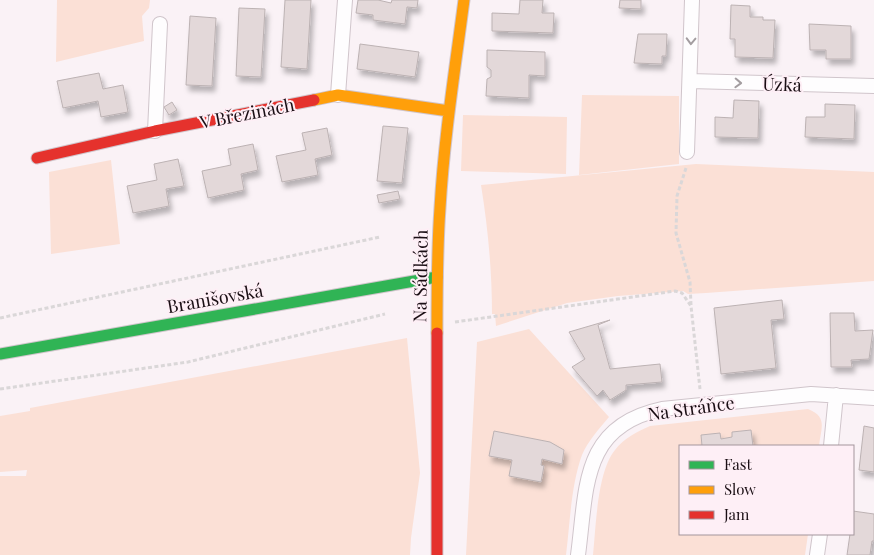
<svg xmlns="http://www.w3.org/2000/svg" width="874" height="555" font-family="'Playfair Display',serif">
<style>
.green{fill:#fbe0d6}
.building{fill:#e3d8d9;stroke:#bcb2b3;filter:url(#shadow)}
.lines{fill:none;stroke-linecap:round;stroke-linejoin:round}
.street-casing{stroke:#d0c5cb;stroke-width:16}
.fast-casing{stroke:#d0c5cb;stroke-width:13}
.slow-casing{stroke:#d0c5cb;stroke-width:13}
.jam-casing{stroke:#d0c5cb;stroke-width:13}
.path{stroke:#dad7d8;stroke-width:3;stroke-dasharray:4 2.5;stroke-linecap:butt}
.street{stroke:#fefdfe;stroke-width:14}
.fast{stroke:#30b455;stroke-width:11}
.slow{stroke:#ff9f0a;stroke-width:11}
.jam{stroke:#e5322d;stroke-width:11}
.oneway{stroke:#a39da0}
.labels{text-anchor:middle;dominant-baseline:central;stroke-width:4;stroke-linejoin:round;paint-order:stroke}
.street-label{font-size:18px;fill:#1a0e14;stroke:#feeff6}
</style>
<defs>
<filter id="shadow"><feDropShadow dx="3" dy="5.5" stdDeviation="2.5" flood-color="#0004"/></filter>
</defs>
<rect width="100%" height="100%" fill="#faf2f6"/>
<!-- green -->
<path class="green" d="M57 0H150L149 8 142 16 144 41 56 62Z
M582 95 679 96V164L579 175Z
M463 115 567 117 566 174 461 171Z
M111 160 120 244 51 254 49 172Z
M696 164 874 172V281L706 293 688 294 683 291 618 296 567 303 496 326 495 314H492C492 271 488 228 481 185Z
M529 329 609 417C599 429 588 441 582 455 571 485 570 523 566 555H466L477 342Z
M407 338 420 473 411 538 410 555H0V476H26L27 470 0 472V416L30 411V408Z
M808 409C828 417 821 428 819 446H680V534H808L805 555H593C596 527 597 472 615 450 624 438 637 432 650 426Z"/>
<!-- building -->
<path class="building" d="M285 0H311L307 69 281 67Z
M358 0H378L391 3 392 0H418L417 8 407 7 405 24 373 20V15L356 13Z
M520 0H543L542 13H554L553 33 492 31V13L519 14Z
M620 0H641V9L619 8Z
M731 5 750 6V17H763V20H775L773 58 735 57V39H730Z
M239 8 265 9 261 77 236 76Z
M190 16 216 18 212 86 186 85Z
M809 24 851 26V59H826V50H810Z
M638 34H667L666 56H662V64L634 63Z
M360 44 419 52 415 77 357 69Z
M487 50 545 52V76L529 75V98L486 96 487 79 491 77V70L487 67Z
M99 73 103 89 123 85 128 112 101 117 98 101 63 108 57 81Z
M734 100 759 101 758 138 715 137V117L733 118Z
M172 102 177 110 169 115 164 107Z
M825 104 855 105 854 139 805 137 806 117H825Z
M383 126 408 128 402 183 377 181Z
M327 128 332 155 315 159 318 175 282 182 276 156 306 150 302 133Z
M253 144 258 170 241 174 244 190 208 198 202 171 231 165 228 149Z
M178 159 184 186 166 189 169 206 133 213 127 186 157 180 154 164Z
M398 191 400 199 379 203 377 195Z
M782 300 784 319 771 320 776 368 721 374 714 308Z
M830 313H854L855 331 873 330 869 359 851 360 852 367H831Z
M610 320 598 325 610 369 660 364 662 382 626 385V390L610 400 603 390 597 396 572 367 585 359 569 332Z
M864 426 874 428V472L859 470Z
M751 430 753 446H702L701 435 720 433 721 439 732 437V432Z
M494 431 550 442 564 450 562 464 542 459 541 465 544 466 541 482 509 476 512 460 489 456Z
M853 511 874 514V541H872L870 555H847L850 534H853Z"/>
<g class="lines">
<!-- street casing -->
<g class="street-casing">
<path id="street" d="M690 81 874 86
M338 95 345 0
M155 131 160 24
M687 152 692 0
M831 446 836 395
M578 555C587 488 581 426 662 409L811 394 874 398
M817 555 820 534"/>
</g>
<!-- fast casing -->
<g class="fast-casing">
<path id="fast" d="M0 354 437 277"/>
</g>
<!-- slow casing -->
<g class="slow-casing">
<path id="slow" d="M314 100 338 95 449 111
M437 333C437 291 437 249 440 208 444 138 455 69 464 0"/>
</g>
<!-- jam casing -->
<g class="jam-casing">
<path id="jam" d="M37 158 155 131 314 100
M437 333V555"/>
</g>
<!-- path -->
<path class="path" d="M686 168 677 196 676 233 690 282 691 305
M0 318 380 237
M455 322 675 291 682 293 691 306 700 389
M0 389 188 362 385 314"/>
<!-- street -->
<use href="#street" class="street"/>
<!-- fast -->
<use href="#fast" class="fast"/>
<!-- slow -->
<use href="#slow" class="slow"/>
<!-- jam -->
<use href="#jam" class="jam"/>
</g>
<!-- one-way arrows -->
<defs><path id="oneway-chevron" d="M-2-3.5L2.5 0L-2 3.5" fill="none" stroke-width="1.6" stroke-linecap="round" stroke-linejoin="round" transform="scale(1.25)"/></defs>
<g class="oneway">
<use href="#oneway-chevron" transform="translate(691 41) rotate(92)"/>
<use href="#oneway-chevron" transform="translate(738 83) rotate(2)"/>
</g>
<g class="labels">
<!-- street labels -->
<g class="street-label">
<text transform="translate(782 84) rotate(2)">Úzká</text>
<text transform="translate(247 113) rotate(-11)">V Březinách</text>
<text transform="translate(420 276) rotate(-89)">Na Sádkách</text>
<text transform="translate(215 298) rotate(-10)">Branišovská</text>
<text transform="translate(691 408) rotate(-8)">Na Stráňce</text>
</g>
</g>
<!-- legend -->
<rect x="679" y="445" width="175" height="90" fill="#feeff6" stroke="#a3959c"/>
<rect x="689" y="461" width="25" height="8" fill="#30b455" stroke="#a3959c"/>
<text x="724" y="470" font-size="15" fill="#1a0e14">Fast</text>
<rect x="689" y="486" width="25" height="8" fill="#ff9f0a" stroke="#a3959c"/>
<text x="724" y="495" font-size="15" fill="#1a0e14">Slow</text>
<rect x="689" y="511" width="25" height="8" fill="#e5322d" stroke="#a3959c"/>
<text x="724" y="520" font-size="15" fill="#1a0e14">Jam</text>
</svg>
